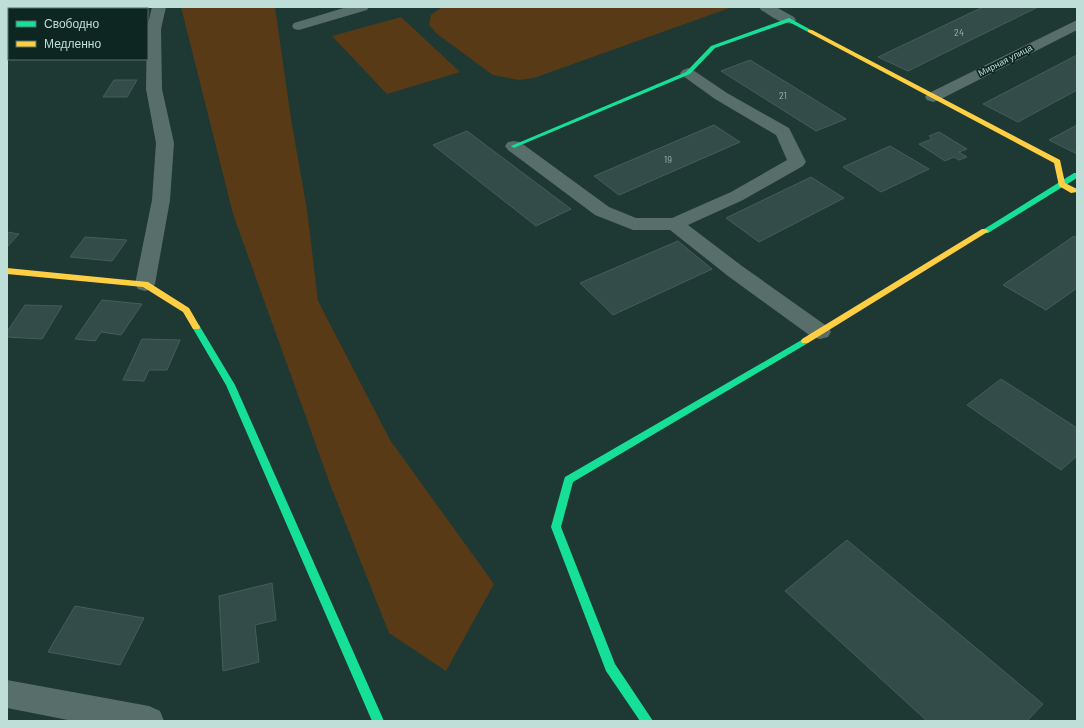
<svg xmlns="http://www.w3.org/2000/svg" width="1084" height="728" font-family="Barlow,sans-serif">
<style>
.green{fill:#593a16}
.building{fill:#334c49;stroke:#465d59}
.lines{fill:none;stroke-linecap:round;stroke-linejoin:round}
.street{fill:#586e6a;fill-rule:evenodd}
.fast{fill:#16e098;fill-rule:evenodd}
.slow{fill:#ffcf43;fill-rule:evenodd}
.labels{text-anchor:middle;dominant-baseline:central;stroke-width:3.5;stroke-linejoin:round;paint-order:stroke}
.number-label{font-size:9px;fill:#9dbab4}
.far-street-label{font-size:9px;fill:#c0ded8;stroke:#0d2622}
</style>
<rect width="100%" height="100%" fill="#1e3834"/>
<!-- green -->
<path class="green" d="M181 7H275L291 119 307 210 318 301 390 440 494 584 446 671 389 633 330 484 233 214Z
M442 7H732L534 78 519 80 493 75 437 34 429 25 431 15Z
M401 17 460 72 387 94 332 36Z"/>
<!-- building -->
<path class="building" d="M983 7H1038L908 71 878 57Z
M1077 55V90L1018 122 983 104Z
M750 60 846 119 816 131 721 71Z
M114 80H137L127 97H103Z
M714 125 740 142 619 195 594 176Z
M1077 125V154L1049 140Z
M467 131 571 209 536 226 433 145Z
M939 132 967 149 959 152 967 157 959 160 954 157 945 161 919 144 932 139 929 136Z
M890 146 929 169 881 192 843 167Z
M811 177 844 198 759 242 726 218Z
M7 232 19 234 7 247Z
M1074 236 1077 238V288L1046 310 1003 285Z
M85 237 127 240 112 261 70 257Z
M678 241 712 269 613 315 580 283Z
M102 300 142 304 121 335 101 332 95 341 75 339Z
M25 305 62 306 42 339 7 337V332Z
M142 339 180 340 167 370H149L144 381 123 380Z
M1001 379 1077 428V456L1061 470 967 405Z
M847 540 1043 704 1027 721H927L785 591Z
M272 583 276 620 255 625 259 662 223 671 219 596Z
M75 606 144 618 120 665 48 652Z"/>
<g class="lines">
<!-- street -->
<path class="street" d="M152 7H166L161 29 162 89 174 143 170 200 155 284 152 289 145 291 138 289 135 284 152 200 156 143 146 89 147 28Z
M347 7H369L367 10 299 30 294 29 292 26 294 23Z
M759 7H776L794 17 796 20 794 23C783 26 771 16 761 10Z
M1077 20V30L939 100 933 102 927 100 925 97 927 94Z
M688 68 693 70 727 93 789 128 806 162 803 166 743 200 688 225 742 266 828 327 831 332 828 337 820 339 812 337 728 276 670 230H633L595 215 508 150 505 146 508 142 514 141 520 142 609 207 636 218H672L731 192 787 160 776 135 715 99 683 76 680 73 683 70Z
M7 680 149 706 160 711 164 721H73L7 708Z"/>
<!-- fast -->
<path class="fast" d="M789 18 813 31 808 32 789 22 715 48 690 74 516 147 514 148 511 146 686 72 711 46Z
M1074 173H1077V178L988 233H985L981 231Z
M196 324 199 325 235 385 384 721H372L226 385 192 327Z
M805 338 808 339 809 341 808 343 573 482 561 527 615 664 653 721H640L606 671 551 527 564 480 565 477Z"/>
<!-- slow -->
<path class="slow" d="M808 30H812L1060 160 1065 183 1077 189V192L1071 193 1059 186 1054 163 808 32Z
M982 229H985L989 231 808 343H802L801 341 802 339Z
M7 268 148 282 189 308 200 327 199 329H193L183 312 143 287 7 274Z"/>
</g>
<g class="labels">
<!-- number labels -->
<g class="number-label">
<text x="959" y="32">24</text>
<text x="783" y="95">21</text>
<text x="668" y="159">19</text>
</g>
<!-- far-street labels -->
<g class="far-street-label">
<text transform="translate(1005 60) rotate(-27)">Мирная улица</text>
</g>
</g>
<!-- border -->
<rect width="1084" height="728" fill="none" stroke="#c0ded8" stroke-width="16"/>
<!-- legend -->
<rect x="8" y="8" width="140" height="52" fill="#0d2622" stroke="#55706b"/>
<rect x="16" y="21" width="20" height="6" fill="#16e098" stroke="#55706b"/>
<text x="44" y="28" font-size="12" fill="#c0ded8">Свободно</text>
<rect x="16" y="41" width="20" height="6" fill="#ffcf43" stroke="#55706b"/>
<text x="44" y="48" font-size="12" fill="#c0ded8">Медленно</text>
</svg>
